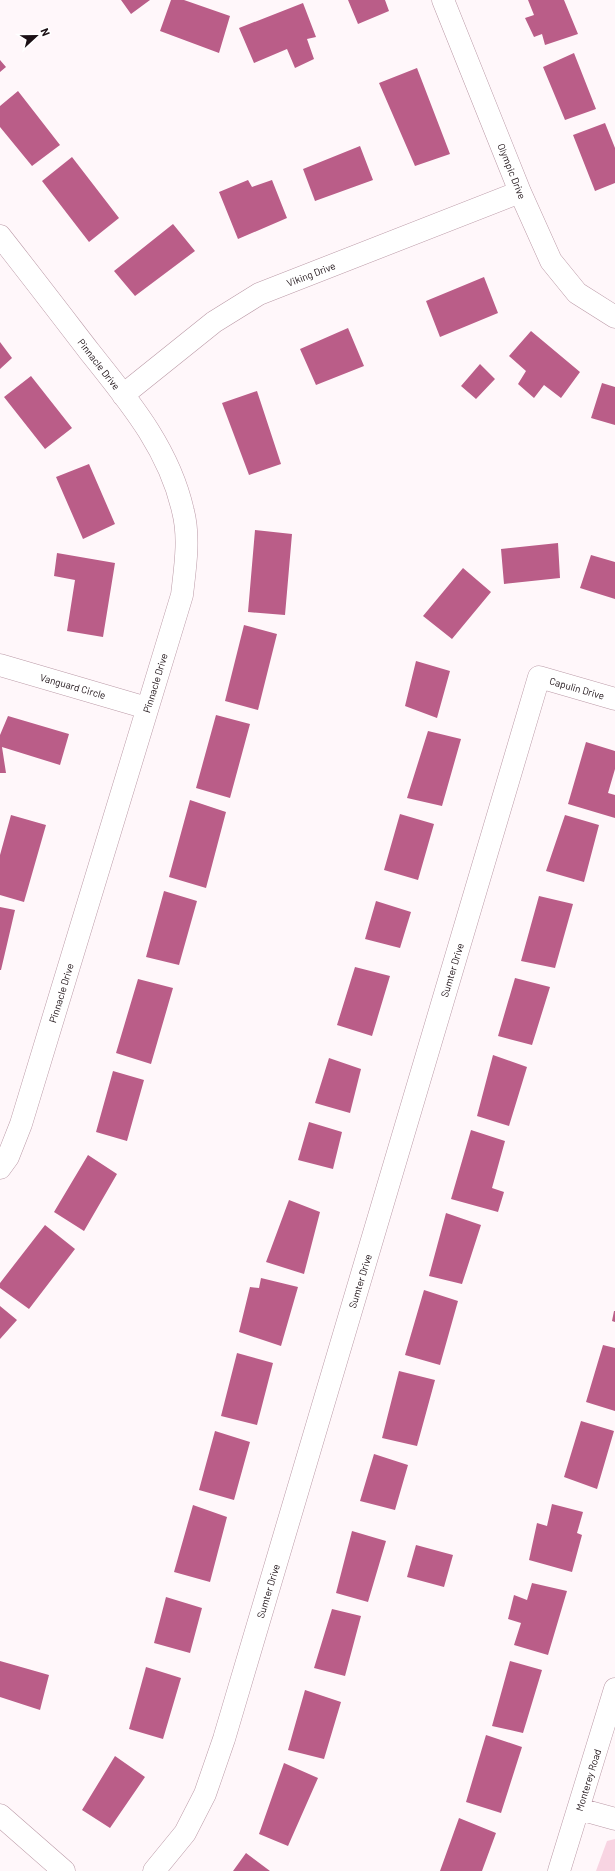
<svg xmlns="http://www.w3.org/2000/svg" width="615" height="1871" font-family="Barlow,sans-serif">
<style>
.green{fill:#f8d4e2}
.building{fill:#ba5d88}
.lines{fill:none;stroke-linecap:round;stroke-linejoin:round}
.minor-casing{stroke:#bb9aa7;stroke-width:23}
.minor{stroke:#fff;stroke-width:22}
.labels{text-anchor:middle;dominant-baseline:central;stroke-width:4;stroke-linejoin:round;paint-order:stroke}
.street-label{font-size:10px;fill:#1b0f14;stroke:#fff}
</style>
<rect width="100%" height="100%" fill="#fff7fa"/>
<!-- green -->
<path class="green" d="M615 1839V1871H596L607 1841Z"/>
<!-- building -->
<path class="building" d="M121 0H150L131 14Z
M171 0H184L230 16 219 53 160 31Z
M348 0H385L389 11 358 24Z
M528 0H564L578 34 545 45 542 34 534 37 525 18 534 15Z
M303 3 316 37 307 39 314 59 295 68 287 49 254 63 239 28Z
M574 53 596 109 565 120 543 67Z
M0 60 6 67 0 72Z
M417 68 450 154 415 166 379 83Z
M18 91 60 145 32 166 0 127V106Z
M605 123 615 148V183L595 191 573 135Z
M360 146 373 180 315 201 303 169Z
M72 157 119 218 89 242 42 181Z
M248 180 252 187 272 180 287 218 238 239 219 192Z
M173 224 195 251 135 296 114 271Z
M484 277 498 313 440 337 426 301Z
M348 328 364 366 316 385 300 349Z
M531 331 580 372 561 398 544 385 534 398 518 384 526 371 509 356Z
M0 342 12 358 0 369Z
M480 364 495 379 476 399 461 386Z
M31 376 72 428 45 449 4 397Z
M602 383 615 387V425L591 418Z
M257 391 281 464 249 475 222 403Z
M89 464 115 524 83 539 56 477Z
M255 530 292 534 285 615 248 612Z
M558 543 560 578 504 584 501 549Z
M57 553 115 563 103 637 67 631 75 580 54 576Z
M591 555 615 562V599L580 588Z
M463 568 491 592 452 639 423 616Z
M244 625 277 634 258 710 225 701Z
M416 661 450 671 437 718 405 706Z
M216 715 250 724 230 798 196 788Z
M8 716 69 734 60 765 2 747 6 773H0V735Z
M428 731 461 739 442 806 407 798Z
M586 742 615 751V769L608 793 615 795V818L568 804Z
M190 800 226 812 206 888 169 877Z
M400 814 434 824 418 880 384 870Z
M11 815 46 825 24 902 0 895V855Z
M565 815 599 825 584 882 546 871Z
M164 891 197 901 179 965 146 957Z
M539 896 573 904 555 968 521 961Z
M376 901 411 912 400 948 365 939Z
M0 907 15 910 1 970H0Z
M355 967 390 976 372 1036 337 1025Z
M515 978 550 987 532 1045 498 1036Z
M138 979 173 988 151 1064 116 1053Z
M493 1055 527 1067 509 1126 477 1116Z
M329 1058 361 1069 350 1113 315 1103Z
M113 1071 144 1080 127 1141 96 1132Z
M309 1122 342 1132 333 1169 298 1160Z
M471 1130 505 1141 492 1188 504 1192 498 1212 451 1199Z
M88 1155 117 1174 84 1231 54 1212Z
M289 1200 320 1212 304 1274 266 1262Z
M446 1213 481 1225 462 1284 429 1276Z
M45 1225 75 1249 29 1309 0 1288V1283Z
M261 1278 298 1287 281 1346 239 1332 250 1287 259 1288Z
M424 1290 458 1301 440 1365 405 1355Z
M0 1306 17 1320 0 1339Z
M614 1311H615V1322L612 1321Z
M603 1345 615 1348V1411L586 1402Z
M237 1353 273 1363 257 1425 221 1416Z
M399 1371 435 1380 417 1446 382 1438Z
M581 1421 614 1431 597 1489 564 1477Z
M215 1431 250 1442 234 1500 199 1490Z
M374 1454 408 1465 395 1510 360 1501Z
M552 1504 583 1512 577 1533 582 1535 572 1572 529 1560 537 1523 547 1526Z
M193 1505 227 1517 210 1582 174 1572Z
M352 1531 386 1541 368 1602 336 1593Z
M416 1545 453 1555 444 1587 407 1577Z
M532 1583 567 1591 548 1655 514 1645 521 1623 508 1619 514 1595 527 1600Z
M166 1597 202 1608 190 1653 154 1643Z
M332 1609 361 1616 345 1676 314 1668Z
M0 1661 49 1675 40 1710 0 1697Z
M510 1661 542 1670 523 1733 492 1726Z
M146 1667 181 1678 163 1739 129 1729Z
M305 1690 341 1702 324 1759 288 1750Z
M486 1735 522 1747 501 1813 466 1802Z
M115 1756 145 1777 110 1828 82 1810Z
M284 1763 318 1778 288 1846 259 1834Z
M459 1818 496 1833 482 1871H440Z
M246 1853 270 1871H233Z"/>
<g class="lines">
<!-- minor casing -->
<g class="minor-casing">
<path id="minor" d="M443 0 520 192 551 261 577 293 615 317
M0 236C30 274 59 312 89 351 128 400 169 448 183 511 190 538 185 568 182 595L21 1124 8 1157 0 1168
M123 395 214 322 259 294 520 192
M0 665 147 708
M579 1809 615 1819
M0 1815 64 1871
M154 1871 185 1833 205 1794 224 1739 539 677 615 699
M559 1871 615 1689"/>
</g>
<!-- minor -->
<use href="#minor" class="minor"/>
</g>
<g class="labels">
<!-- street labels -->
<g class="street-label">
<text transform="translate(512 171) rotate(68)">Olympic Drive</text>
<text transform="translate(311 274) rotate(-21)">Viking Drive</text>
<text transform="translate(99 364) rotate(52)">Pinnacle Drive</text>
<text transform="translate(155 683) rotate(-73)">Pinnacle Drive</text>
<text transform="translate(73 686) rotate(16)">Vanguard Circle</text>
<text transform="translate(577 688) rotate(16)">Capulin Drive</text>
<text transform="translate(452 970) rotate(-73)">Sumter Drive</text>
<text transform="translate(61 993) rotate(-73)">Pinnacle Drive</text>
<text transform="translate(360 1281) rotate(-73)">Sumter Drive</text>
<text transform="translate(268 1591) rotate(-73)">Sumter Drive</text>
<text transform="translate(588 1780) rotate(-73)">Monterey Road</text>
</g>
</g>
<!-- north arrow -->
<g transform="translate(36 36) rotate(68)" stroke="#ffffff" stroke-width="3" paint-order="stroke">
<path d="M0-3L7 15L0 10L-7 15Z" fill="#1b0f14"/>
<text y="-6" font-size="11" font-weight="bold" text-anchor="middle" fill="#1b0f14">N</text>
</g>
</svg>
